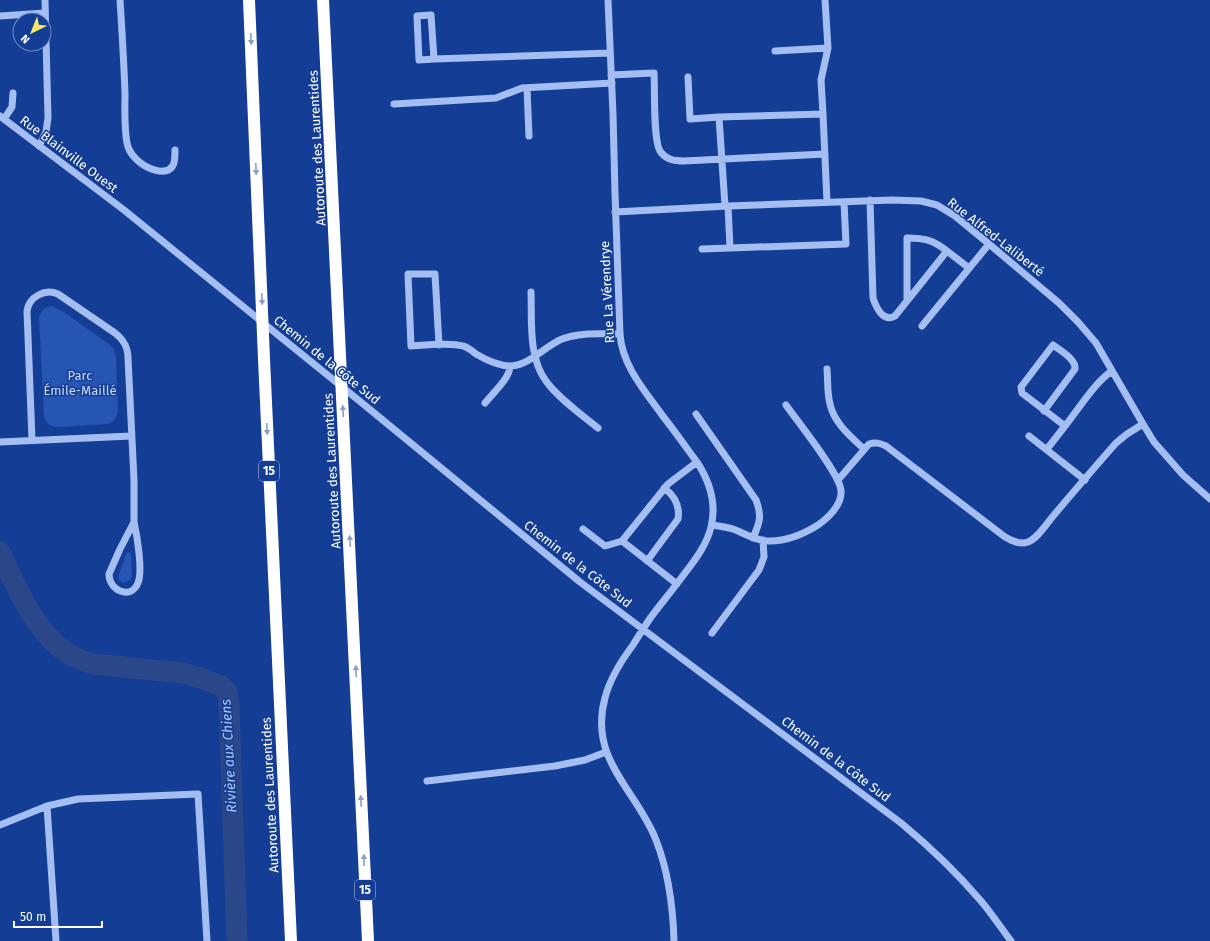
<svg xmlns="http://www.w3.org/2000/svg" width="1210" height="941" font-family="'Fira Sans',sans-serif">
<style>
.green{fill:#2755b4}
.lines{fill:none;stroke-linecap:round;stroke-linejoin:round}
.river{stroke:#2a478a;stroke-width:21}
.minor{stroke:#a4bef2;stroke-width:7}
.highway{stroke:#fff;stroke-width:12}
.oneway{fill:#8a9eca}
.labels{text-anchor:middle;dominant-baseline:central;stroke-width:3;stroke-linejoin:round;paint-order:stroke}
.shield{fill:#143d95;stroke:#b8c5df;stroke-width:1}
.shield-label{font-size:12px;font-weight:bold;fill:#fff}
.street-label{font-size:13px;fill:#fff;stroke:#143d95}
.park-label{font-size:13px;fill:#ccdcfd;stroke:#143d95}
.water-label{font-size:14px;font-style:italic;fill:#b1c9f9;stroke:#143d95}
</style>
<rect width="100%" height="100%" fill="#143d95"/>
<!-- green -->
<path class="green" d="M52 306 64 312 110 345 114 349 116 358 118 413C116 419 113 422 108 424L58 427C50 427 45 423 44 415L39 318C40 311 45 307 52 306Z
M127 552 131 553 132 577 128 582 123 583 119 580 118 577Z"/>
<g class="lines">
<!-- river -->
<path class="river" d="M0 552C15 585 37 637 71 655 78 659 86 662 94 664L182 673 201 678 221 686 226 691 228 697 229 706 237 941"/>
<!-- minor -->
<path class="minor" d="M120 0C122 31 124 63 125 94 125 110 124 127 127 143 128 149 132 155 136 159 144 167 168 180 174 163 175 159 175 154 175 150
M608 0 613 114 615 193 620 334C622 365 644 390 662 415 674 430 685 446 697 462 710 482 717 503 711 527 706 548 691 565 679 581 670 593 660 605 651 617 645 626 639 635 633 645 621 661 610 678 605 698 588 760 637 790 656 840 669 873 673 907 674 941
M0 16 45 13
M775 51 828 48
M434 59 431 15 417 16 419 60 434 59 610 53
M611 75 654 73C655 88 653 140 660 151 666 160 675 161 684 161L825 154
M688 77 690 119 719 117
M527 88 529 136
M394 104 496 98 522 88 612 83
M823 114 821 80 828 48 825 0
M0 116 124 210 362 403 580 582 901 823C930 847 957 873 981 901 992 914 1001 928 1011 941
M4 119 12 107 13 93
M39 146 46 132 48 118 45 0
M870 200 873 298C876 307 883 323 895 316L947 251 969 268
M725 206 719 117 823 114 827 202
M728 206 730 248
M615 212 728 206 892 200 921 201 937 205 955 216 989 244 1059 303 1078 322 1096 343 1143 424 1154 442 1183 475 1210 499
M702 249 846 244 844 202
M531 292C532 320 528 357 546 381 557 397 582 415 598 428
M907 300V238C925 238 933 240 947 251
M922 326 989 244
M439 345 435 274H408L411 346C425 345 451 342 463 346 468 347 472 351 476 354 486 360 499 366 511 366 530 365 545 346 562 339 580 332 601 334 620 334
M827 369C828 381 827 393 830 404 834 423 851 437 864 449
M485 403C493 393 510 378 510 366
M1044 411 1075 369C1076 359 1061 351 1053 345L1021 387 1022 393 1065 426C1078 410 1095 382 1112 371
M696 414 756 500C762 516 760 522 753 538
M1029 436 1085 480
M32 440 27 311C29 297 45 288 58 294L115 333C124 340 128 347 128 358L134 480V522
M0 442 131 436
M1047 449 1065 426
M838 480 869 444C876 442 879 443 886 446L1005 537C1012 541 1020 545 1028 542 1038 538 1047 523 1054 515 1074 491 1095 467 1116 443L1127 434 1143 424
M134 522C137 535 143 571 138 583 131 600 109 591 109 574L120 549Z
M712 525C719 526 726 527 733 529 744 533 754 540 767 541 786 542 802 535 818 525 828 518 842 505 841 491 841 475 797 421 786 405
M583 529 605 546 622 541
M647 561 678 519C680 506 675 496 664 488
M677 584 622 541 668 484 697 462
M712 633 759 570 764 557 763 540
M427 781 555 766 585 760 606 752
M47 806 56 941
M0 825 47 806 78 799 198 794 207 941"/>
<!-- highway -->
<path class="highway" d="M249 0 264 359 291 941
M323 0 368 941"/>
</g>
<!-- one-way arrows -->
<defs><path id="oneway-solid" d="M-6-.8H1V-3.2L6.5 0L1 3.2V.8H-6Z"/></defs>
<g class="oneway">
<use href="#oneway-solid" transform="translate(251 39) rotate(88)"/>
<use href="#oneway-solid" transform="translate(256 169) rotate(88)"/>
<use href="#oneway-solid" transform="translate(262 299) rotate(88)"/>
<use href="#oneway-solid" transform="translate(343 411) rotate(-93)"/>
<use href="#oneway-solid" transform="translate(267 429) rotate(87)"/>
<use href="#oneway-solid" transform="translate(350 541) rotate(-93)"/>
<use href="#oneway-solid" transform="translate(356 671) rotate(-93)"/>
<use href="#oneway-solid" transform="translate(361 801) rotate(-93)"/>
<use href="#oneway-solid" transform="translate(364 860) rotate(-92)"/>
</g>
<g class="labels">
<!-- shield labels -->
<g class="shield">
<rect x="259" y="461" width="20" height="20" rx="3"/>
<rect x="355" y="880" width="20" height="20" rx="3"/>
</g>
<g class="shield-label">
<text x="269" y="471">15</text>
<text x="365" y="890">15</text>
</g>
<!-- street labels -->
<g class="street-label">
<text transform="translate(317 148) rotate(-93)">Autoroute des Laurentides</text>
<text transform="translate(69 154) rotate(37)">Rue Blainville Ouest</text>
<text transform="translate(996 237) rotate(38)">Rue Alfred-Laliberté</text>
<text transform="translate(607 292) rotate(-93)">Rue La Vérendrye</text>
<text transform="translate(327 360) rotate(39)">Chemin de la Côte Sud</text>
<text transform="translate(332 471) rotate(-93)">Autoroute des Laurentides</text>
<text transform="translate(578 564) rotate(38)">Chemin de la Côte Sud</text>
<text transform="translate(836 759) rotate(37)">Chemin de la Côte Sud</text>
<text transform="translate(270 795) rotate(-93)">Autoroute des Laurentides</text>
</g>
<!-- park labels -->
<g class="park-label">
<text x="80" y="375">Parc<tspan x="80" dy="15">Émile-Maillé</tspan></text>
</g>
<!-- water labels -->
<g class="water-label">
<text transform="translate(229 756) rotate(-93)">Rivière aux Chiens</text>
</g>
</g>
<!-- north arrow -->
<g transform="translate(32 32) rotate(223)"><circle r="19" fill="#143d95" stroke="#728bbf"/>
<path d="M0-3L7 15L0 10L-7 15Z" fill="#ffe665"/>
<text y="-6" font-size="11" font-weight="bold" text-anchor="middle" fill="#ffffff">N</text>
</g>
<!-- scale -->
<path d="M14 921v6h88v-6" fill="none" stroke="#ffffff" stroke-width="2"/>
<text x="20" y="921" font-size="12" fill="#ffffff" stroke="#143d95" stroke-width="3" paint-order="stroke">50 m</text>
</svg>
